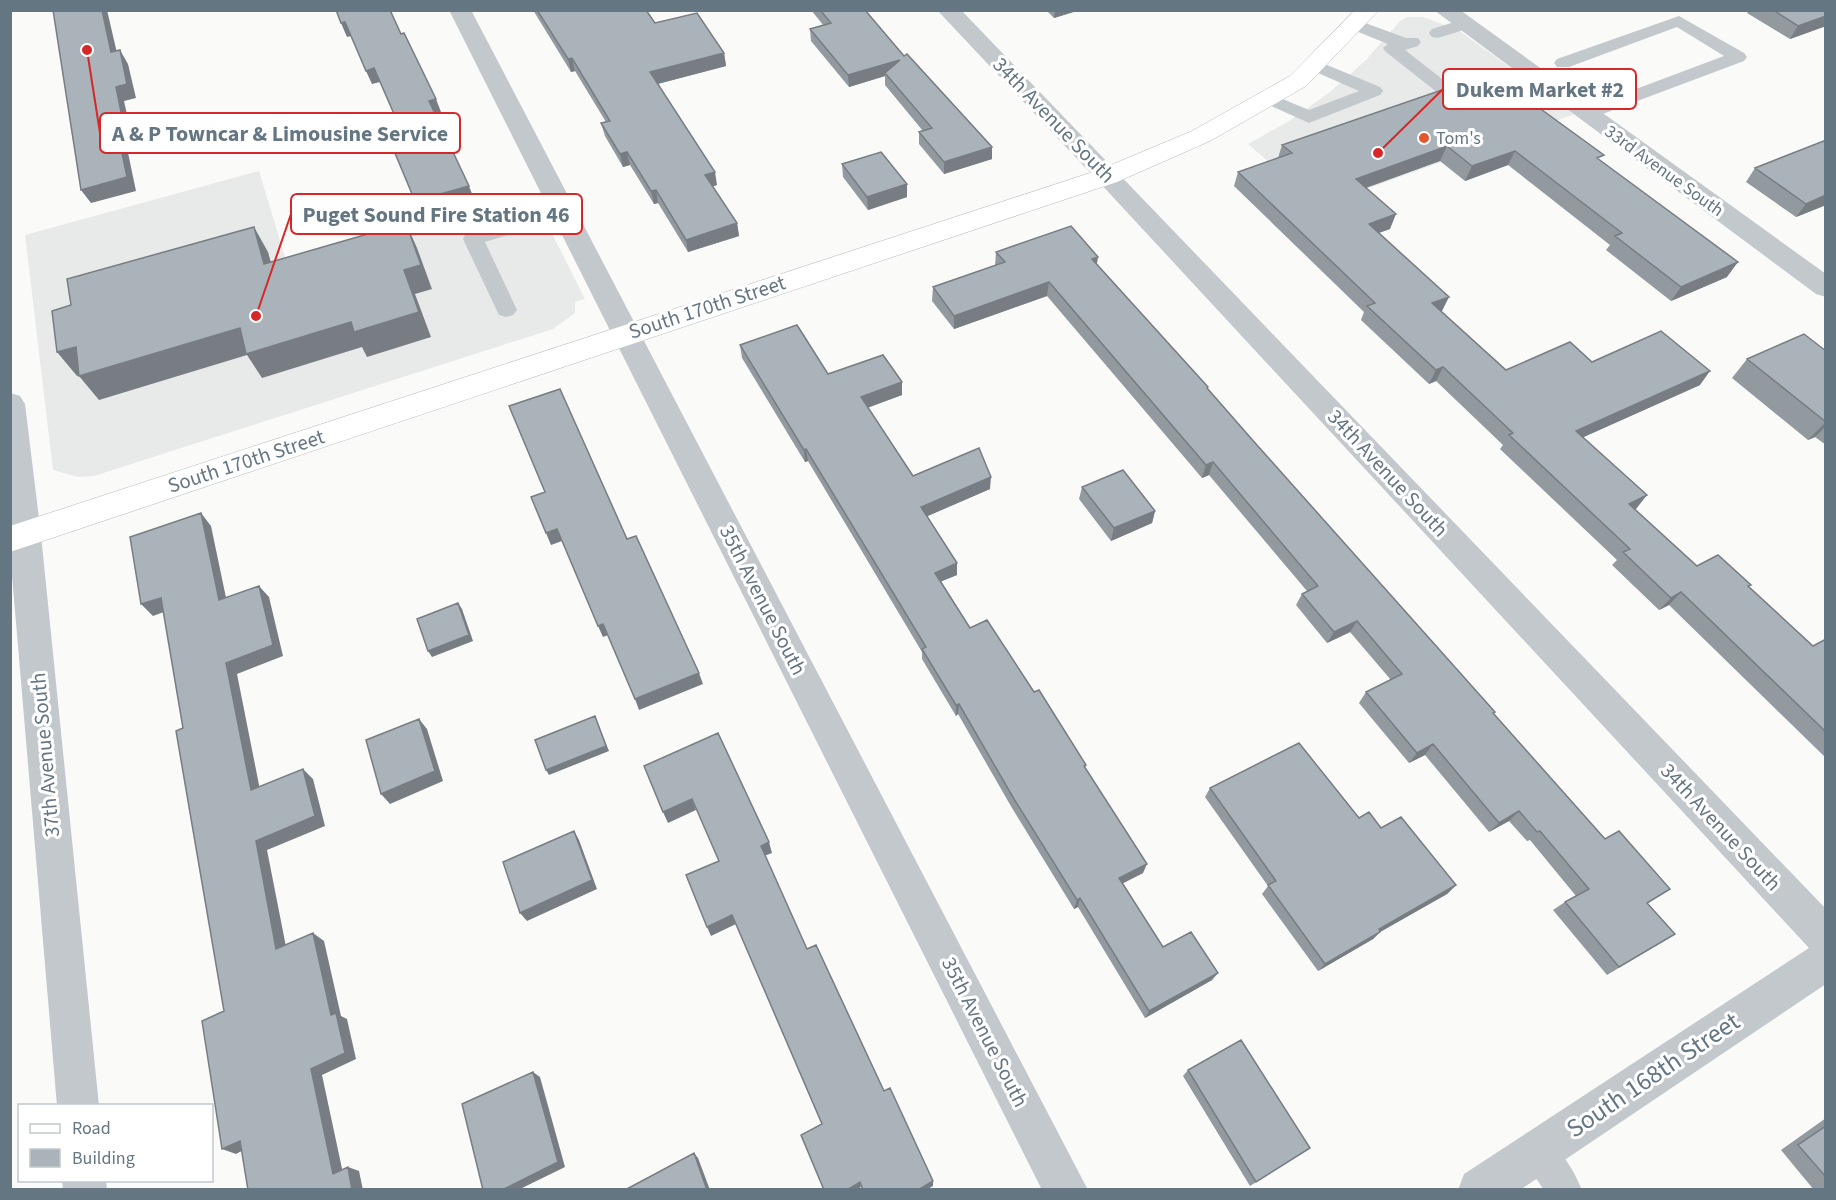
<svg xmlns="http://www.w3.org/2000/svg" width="1836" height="1200" font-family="'Source Sans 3',sans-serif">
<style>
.built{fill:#e8e9e9}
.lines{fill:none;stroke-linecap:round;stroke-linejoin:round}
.secondary-casing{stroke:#b3babf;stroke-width:1}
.lane{fill:#c3c8cc;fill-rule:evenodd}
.street{fill:#c3c8cc;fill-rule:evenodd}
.secondary{fill:#fff;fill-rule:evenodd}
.wall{fill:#929a9f}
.shaded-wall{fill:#777d82}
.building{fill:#aab3b9;stroke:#777d82;stroke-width:1.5}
.poi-dot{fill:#e4572e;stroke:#fff;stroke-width:2}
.labels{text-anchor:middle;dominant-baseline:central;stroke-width:6;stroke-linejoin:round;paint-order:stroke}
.far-poi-label{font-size:18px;fill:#657683;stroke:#fff;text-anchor:start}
.far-street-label{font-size:18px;fill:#657683;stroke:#fff}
.street-label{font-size:21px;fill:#657683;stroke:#fff}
.near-street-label{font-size:26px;fill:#657683;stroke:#fff}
.leader{fill:none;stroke:#d62828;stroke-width:2}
.callout-dot{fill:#d62828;stroke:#fff;stroke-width:2}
.callout{fill:#fff;stroke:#d62828;stroke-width:2}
.callout-label{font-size:22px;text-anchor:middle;font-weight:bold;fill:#657683}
</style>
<rect width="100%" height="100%" fill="#fafaf8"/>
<!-- built -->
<path class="built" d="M1407 17H1423L1458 30 1575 114 1319 206 1248 144 1289 121 1330 92 1366 60 1400 21Z
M259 171 289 270 534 198 585 299 575 302V313L553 329 94 476 78 477 53 470 25 235Z"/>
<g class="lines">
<!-- secondary casing -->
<g class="secondary-casing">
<path id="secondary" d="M1355 10H1379L1306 86 1210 141 1117 182 10 552V526L1099 170 1192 131 1290 76Z"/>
</g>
<!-- lane -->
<path class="lane" d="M1679 16 1744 53 1747 57 1744 61 1592 118H1580L1577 114 1580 110 1724 56 1677 27 1569 67H1557L1554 63 1557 59Z
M1464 19 1470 20 1472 24 1470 28 1438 38 1432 37 1429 33 1432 29Z
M1357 20 1406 38H1418L1421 42 1418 46 1405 50 1455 89 1458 93 1455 97H1443L1386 52 1383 48 1388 44 1351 29 1349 25 1351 21Z
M1315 60 1380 87 1383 91 1380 95 1309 123 1262 102 1259 98 1262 94 1268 93 1309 110 1359 91 1309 69 1306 65 1309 61Z
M563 206 570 208 573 212 570 216 485 242 517 310 513 315 506 317 499 315 463 239 466 234Z
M1538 1135C1558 1143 1574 1170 1582 1190H1544L1526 1164 1521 1152 1526 1140Z"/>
<!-- street -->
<path class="street" d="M449 10H471L1088 1190H1042Z
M937 10H961L1826 909V984L1520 1190H1458L1464 1174 1809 948 1099 182Z
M1434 10H1460L1826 274V297L1816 294Z
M10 393 20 396 25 404 41 535 99 1106H57L10 552Z
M62 1180H106L107 1190H63Z"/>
<!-- secondary -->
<use href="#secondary" class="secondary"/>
</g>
<!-- wall -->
<path class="wall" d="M533 10H646L655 23 724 53 726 66 658 84 717 185 713 186 737 223 739 236 688 252 658 203 654 204 630 165 623 167 605 136 601 123 606 122 575 71 571 72Z
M811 10H865L992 159 944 174 919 144V132L923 131 885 85V76L849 87 811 41 810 29 824 26Z
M1046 10H1080L1054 18Z
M1749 10H1826V26L1790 39 1747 13Z
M1491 73 1601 161 1727 277 1671 301 1606 250 1610 245 1508 165 1465 181 1440 161 1366 188 1390 229 1379 233 1442 311H1441L1506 370 1592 362 1700 385 1583 437 1647 495 1634 509 1697 566 1751 585 1749 587 1813 646 1826 639V758L1669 605 1659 610 1612 565 1617 560 1500 449 1503 445 1436 381 1429 384 1361 320 1364 312 1234 186 1238 172 1278 158 1282 145Z
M1826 140V205L1796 217 1746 182 1755 168Z
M842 164 907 197 868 210 843 177Z
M996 252 1097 265 1208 387V389L1256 444 1495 712 1494 714 1647 903 1675 934 1607 975 1553 910 1565 902 1576 896 1530 840 1527 841 1509 821 1489 832 1425 755 1409 763 1359 703 1366 692 1391 680 1350 632 1327 643 1296 605 1302 594 1307 591 1209 475 1202 478 1047 296 954 329 932 301 933 287 995 266Z
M740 345 828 374 902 395 868 407 913 476 990 489 927 516 957 563V575L941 581 970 628 1034 692 1086 765 1085 769 1143 873 1122 883 1163 947 1212 980 1145 1018 1078 907 1074 909 1012 808 958 714 956 716 922 659V652L808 461 805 462 742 358Z
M1826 351V445L1815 437 1808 440 1732 378 1747 359Z
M1082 487 1155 511 1152 523 1111 541 1079 499Z
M1210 788 1359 818 1381 828 1456 885 1447 894 1380 932 1373 939 1318 971 1262 894 1268 886 1205 797Z
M1188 1070 1310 1148 1250 1186 1183 1076Z
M1826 1118V1190H1814L1781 1150Z"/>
<!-- shaded-wall -->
<path class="shaded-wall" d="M102 10H107L120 66 111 52Z
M1055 10H1080L1054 18Z
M1826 16V26L1790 39 1798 26Z
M345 22 351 36 347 37 341 23Z
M120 50 128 64 136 98 124 101 134 146 127 148 136 191 91 203 81 190 118 134 116 87Z
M724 53 726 66 653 85 650 72Z
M572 58 575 71 571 72 568 59Z
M900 60 885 73V76L849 87 848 75Z
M374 68 380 82 372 84 366 71Z
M436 99 441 112 434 114 429 101Z
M1447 146 1440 161 1351 193 1356 179Z
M992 147V159L944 174V162Z
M1515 151 1508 165 1465 181 1472 166Z
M627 152 630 165 623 167 620 154Z
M715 172 717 185 708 188 705 175Z
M907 184V197L868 210 867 197Z
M469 186 474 199 421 215 415 201Z
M656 190 658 203 654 204 651 191Z
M1826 195V205L1796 217 1806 204Z
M1396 214 1390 229 1363 238 1369 224Z
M406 223 417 248 432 289 415 294 431 337 367 357 362 347 262 378 247 355 99 400 79 376 404 270Z
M737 223 739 236 688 252 686 240Z
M254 227 268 252 278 288 264 264Z
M1098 257 1096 270 1092 259Z
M1738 262 1727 277 1671 301 1681 287Z
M1049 282 1047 296 954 329V316Z
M1449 297 1442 311 1426 317 1432 303Z
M76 347 95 371 77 376 57 352Z
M1443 367 1436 381 1429 384 1436 370Z
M1710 371 1700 385 1566 445 1576 431Z
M902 382V395L862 410 861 397Z
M1826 422V426L1815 437 1808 440Z
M806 449 808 461 805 462 804 450Z
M1213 462 1209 475 1202 478 1206 465Z
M991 477 990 489 921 519V507Z
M1647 495 1636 509 1618 517 1629 504Z
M1155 511 1152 523 1111 541 1114 528Z
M201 513 211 526 229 612 219 600Z
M557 529 562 541 551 545 546 533Z
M957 563V575L935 584V573Z
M259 586 269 597 283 656 237 674 262 800 251 790 226 663Z
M1681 592 1669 605 1659 610 1671 598Z
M161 598 172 609 153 616 141 604Z
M458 603 462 609 473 641 432 657 428 651Z
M1357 621 1350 632 1327 643 1334 632Z
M603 624 608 635 603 637 598 626Z
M699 673 703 684 639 710 635 699Z
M959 704 958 714 956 716V705Z
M595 716 609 751 549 775 546 770Z
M419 719 427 729 443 781 390 804 381 794Z
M1433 744 1425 755 1409 763 1417 753Z
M303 769 313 779 325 826 267 850 288 957 276 949 256 841Z
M692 799 696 810 668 823 663 812Z
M1519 811 1509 821 1489 832 1499 823Z
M574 831 579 840 597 889 527 921 520 913Z
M769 842 772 853 764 856 761 846Z
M1147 864 1143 873 1116 887 1119 878Z
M1456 885 1447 894 1380 932 1373 939 1318 971 1325 964 1379 929Z
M1080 898 1078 907 1074 909 1077 900Z
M732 915 736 924 711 936 707 927Z
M313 933 324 941 341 1016 347 1019 356 1059 322 1075 344 1178 333 1174 311 1069 331 1015Z
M1218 973 1212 980 1145 1018 1149 1011Z
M533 1072 540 1077 565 1167 518 1190H502Z
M240 1141 253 1145 236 1154 222 1149Z
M694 1153 698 1158 710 1190H707Z
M348 1167 359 1171 363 1190H352Z
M933 1181V1186L926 1190H918Z
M860 1182 861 1187 856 1190H847Z"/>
<!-- building -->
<path class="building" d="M53 10H102L111 52 120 50 127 84 116 87 125 132 118 134 127 177 81 190Z
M336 10H390L401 34 404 33 436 99 429 101 469 186 415 201 387 134 401 130 374 68 366 71 345 22 341 23Z
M537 10H646L655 23 697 13 724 53 650 72 715 172 705 175 737 223 686 240 656 190 651 191 627 152 620 154 601 123 610 121 572 58 568 59Z
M820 10H865L904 56 907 54 992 147 944 162 919 132 932 128 885 73 900 60 848 75 810 29 831 23Z
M1773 10H1826V16L1798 26Z
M1491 73 1604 155 1597 158 1738 262 1681 287 1615 236 1622 233 1515 151 1472 166 1447 146 1356 179 1396 214 1369 224 1449 297 1432 303 1506 370 1570 342 1592 362 1661 331 1710 371 1576 431 1647 495 1629 504 1697 566 1718 555 1751 585 1748 586 1813 646 1826 639V732L1681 592 1671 598 1623 552 1630 549 1509 435 1513 433 1443 367 1436 370 1367 306 1375 303 1238 172 1292 153 1282 145Z
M1826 140V195L1806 204 1755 168Z
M881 152 907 184 867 197 842 164Z
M406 223 421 265 404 270 419 312 354 332 351 322 246 354 240 328 79 376 76 347 57 352 52 311 71 305 67 279 254 227 264 264Z
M1071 226 1098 257 1092 259 1208 387 1207 388 1256 444 1495 712 1493 713 1605 839 1619 831 1670 889 1647 903 1675 934 1619 967 1565 902 1589 889 1540 831 1537 832 1519 811 1499 823 1433 744 1417 753 1366 692 1402 674 1357 621 1334 632 1302 594 1318 586 1213 462 1206 465 1049 282 954 316 933 287 1005 262 996 252Z
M797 325 828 374 883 355 902 382 861 397 913 476 979 448 991 477 921 507 957 563 935 573 970 628 987 620 1034 692 1039 690 1086 765 1084 766 1147 864 1119 878 1163 947 1191 932 1218 973 1149 1011 1080 898 1077 900 1014 799 959 704 956 705 922 649 926 647 806 449 804 450 740 345Z
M1804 334 1826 351V422L1747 359Z
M560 389 627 539 636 536 699 673 635 699 603 624 598 626 557 529 546 533 531 497 545 492 509 406Z
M1123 470 1155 511 1114 528 1082 487Z
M201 513 219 600 259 586 273 645 226 663 251 790 303 769 315 816 256 841 276 949 313 933 331 1015 336 1013 345 1053 311 1069 333 1174 348 1167 352 1190H248L240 1141 222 1149 202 1021 224 1011 176 731 183 728 161 598 141 604 130 537Z
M458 603 469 635 428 651 417 619Z
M595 716 606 746 546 770 535 740Z
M419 719 435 771 381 794 366 740Z
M718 733 769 842 761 846 807 949 816 945 884 1091 890 1088 933 1181 918 1190H863L860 1182 847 1190H824L801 1135 822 1124 732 915 707 927 686 875 719 861 692 799 663 812 644 766Z
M1299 743 1359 818 1369 812 1381 828 1401 817 1456 885 1379 929 1380 932 1325 964 1268 885 1276 881 1210 788Z
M574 831 592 880 520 913 503 862Z
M1241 1040 1310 1148 1256 1182 1188 1070Z
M533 1072 558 1162 502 1190H483L462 1104Z
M1826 1126V1177L1798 1145Z
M694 1153 707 1190H625Z"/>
<!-- markers -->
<circle class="poi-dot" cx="1424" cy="138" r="6"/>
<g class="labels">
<!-- far-poi labels -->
<g class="far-poi-label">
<text x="1436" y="138">Tom's</text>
</g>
<!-- far-street labels -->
<g class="far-street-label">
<text transform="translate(1664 171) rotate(36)">33rd Avenue South</text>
</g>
<!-- street labels -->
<g class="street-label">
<text transform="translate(1054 120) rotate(46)">34th Avenue South</text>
<text transform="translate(707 307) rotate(-18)">South 170th Street</text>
<text transform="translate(246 461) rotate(-18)">South 170th Street</text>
<text transform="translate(1388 473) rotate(47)">34th Avenue South</text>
<text transform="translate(763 600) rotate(63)">35th Avenue South</text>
<text transform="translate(45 755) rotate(-95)">37th Avenue South</text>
<text transform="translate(1721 827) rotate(47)">34th Avenue South</text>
<text transform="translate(985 1032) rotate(63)">35th Avenue South</text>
</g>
<!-- near-street labels -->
<g class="near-street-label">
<text transform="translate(1653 1075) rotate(-34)">South 168th Street</text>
</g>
</g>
<!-- callouts -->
<path class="leader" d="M1378 153L1443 89M87 50L100 133M256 316L291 214"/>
<g class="callout-dot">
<circle cx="1378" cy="153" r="6"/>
<circle cx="87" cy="50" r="6"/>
<circle cx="256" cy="316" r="6"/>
</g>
<g class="callout">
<rect x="1443" y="69" width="193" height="40" rx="6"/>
<rect x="100" y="113" width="360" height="40" rx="6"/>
<rect x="291" y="194" width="291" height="40" rx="6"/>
</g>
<g class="callout-label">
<text x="1540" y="97">Dukem Market #2</text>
<text x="280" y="141">A &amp; P Towncar &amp; Limousine Service</text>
<text x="436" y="222">Puget Sound Fire Station 46</text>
</g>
<!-- border -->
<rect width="1836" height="1200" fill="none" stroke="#657683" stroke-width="24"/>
<!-- legend -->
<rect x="18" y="1104" width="195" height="78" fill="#ffffff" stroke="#c1c8cd" stroke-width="1.5"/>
<rect x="30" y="1124" width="30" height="9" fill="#ffffff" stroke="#c1c8cd" stroke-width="1.5"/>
<text x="72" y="1134" font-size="18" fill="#657683">Road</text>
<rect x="30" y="1149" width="30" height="18" fill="#aab3b9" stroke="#c1c8cd" stroke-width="1.5"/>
<text x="72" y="1164" font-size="18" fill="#657683">Building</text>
</svg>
